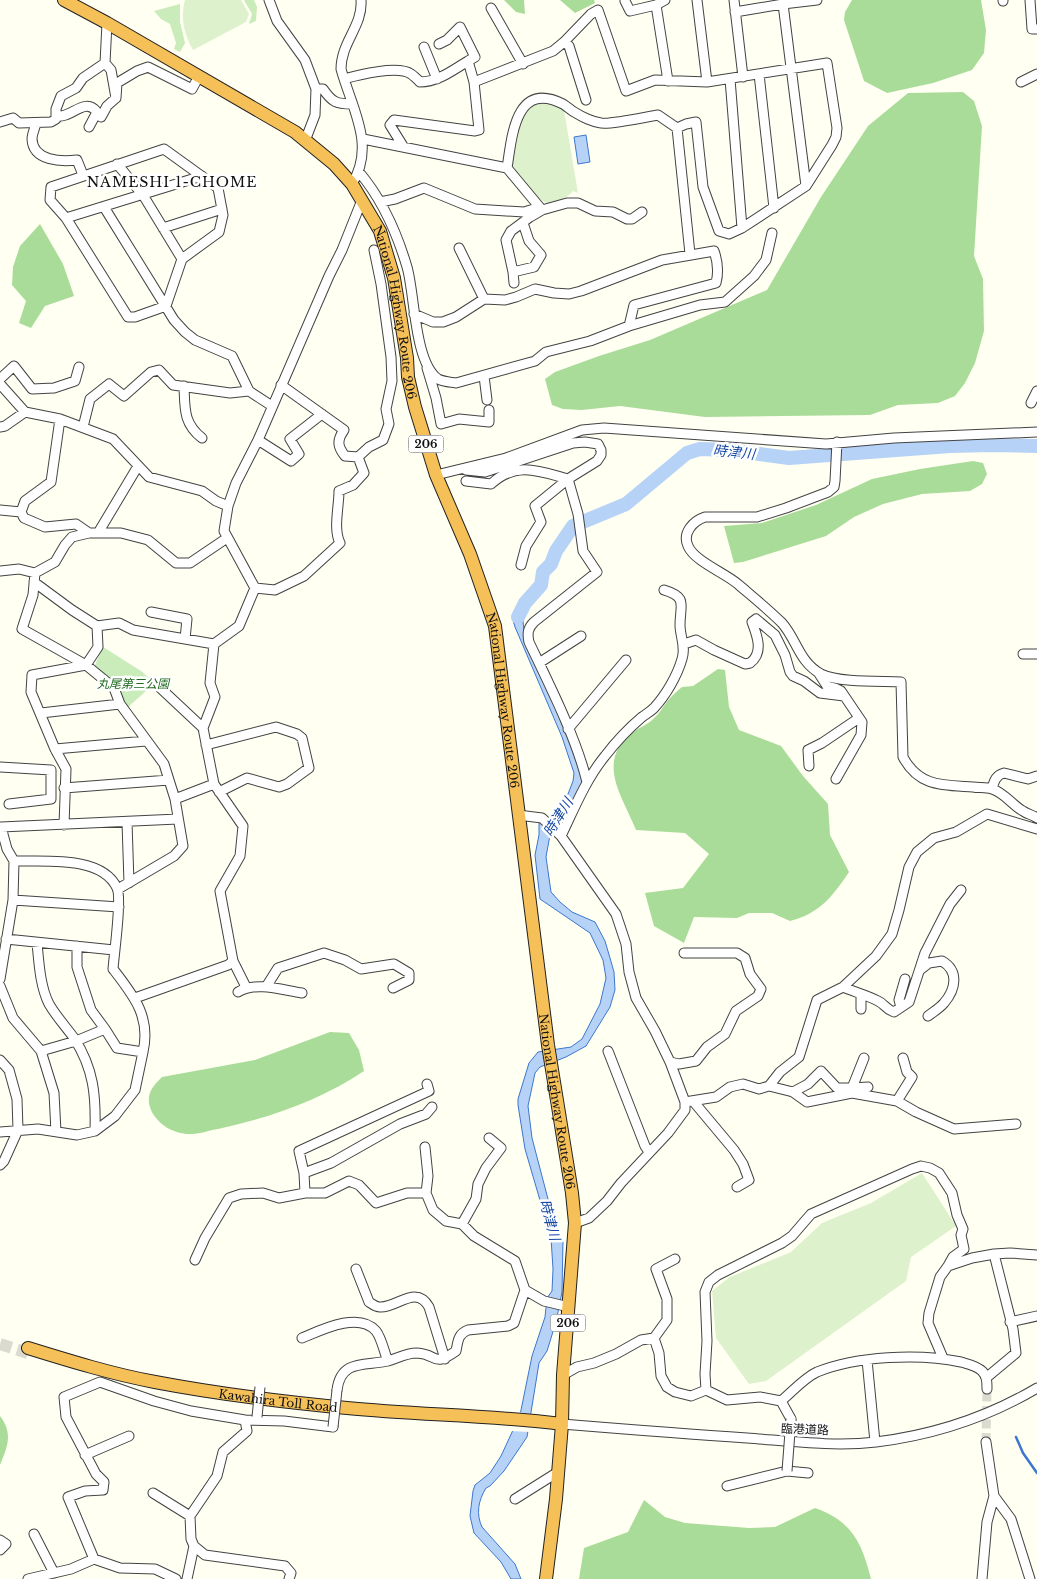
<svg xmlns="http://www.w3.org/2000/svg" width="1037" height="1579" font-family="'Libre Baskerville','Noto Sans JP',serif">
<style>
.green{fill:#caebba}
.forest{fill:#aadc99}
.pitch{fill:#ddf2cc}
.water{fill:#b6d2f7;stroke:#3c77cf}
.pier{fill:#fffff2}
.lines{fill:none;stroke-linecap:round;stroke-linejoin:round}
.stream{stroke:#3c77cf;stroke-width:2.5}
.river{stroke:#b6d2f7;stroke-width:14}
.minor-tunnel{stroke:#dbdbd0;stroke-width:9;stroke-dasharray:9 4.5;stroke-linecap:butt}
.highway-tunnel{stroke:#dbdbd0;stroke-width:12;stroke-dasharray:12 6;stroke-linecap:butt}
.minor-casing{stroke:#434343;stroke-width:11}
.highway-casing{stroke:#212121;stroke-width:14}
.minor{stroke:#fff;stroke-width:9}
.highway{stroke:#f6c059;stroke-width:12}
.minor-bridge-casing{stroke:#434343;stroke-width:11;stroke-linecap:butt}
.minor-bridge{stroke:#fff;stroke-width:9}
.labels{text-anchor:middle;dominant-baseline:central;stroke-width:5;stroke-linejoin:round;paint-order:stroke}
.shield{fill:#fff;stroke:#585858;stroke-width:1}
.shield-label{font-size:11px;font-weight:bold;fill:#101010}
.street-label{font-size:12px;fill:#101010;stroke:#fff}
.park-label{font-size:12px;font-style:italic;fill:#1e691e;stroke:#fff}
.neighbourhood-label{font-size:14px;letter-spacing:1px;fill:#101010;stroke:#fff}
.water-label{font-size:14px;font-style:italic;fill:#1649a4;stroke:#fff}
</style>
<rect width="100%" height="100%" fill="#fffff2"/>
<!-- green -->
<path class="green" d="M244 0H254L257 7 256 21 249 24 252 14Z
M180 4V22L185 43 180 52 174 49 176 43 170 24 161 19 154 11Z
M103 647 141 671 155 683 127 708 119 687 95 665Z"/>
<!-- forest -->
<path class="forest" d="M504 0H524L525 14 516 12Z
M560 0H594L595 3 575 13Z
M852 0H981L986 30 984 53 972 70 933 83 887 93 864 81 844 20 845 12Z
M963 92 974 101 982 126 974 256 983 279 984 331 975 363 965 383 955 396 938 403 898 405 870 415 705 417 620 406 582 410 563 409 552 405 545 379 555 372 599 356 650 340 767 290 821 197 868 126 908 93Z
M40 224 63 264 74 296 45 306 31 328 19 323 26 301 12 285 13 267 20 246Z
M973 461 983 463 987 474 982 484 970 491 922 494 883 504 854 517 826 536 743 562 734 563 724 526 762 523 816 505 872 479 920 469Z
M718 669 725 670 729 707 739 730 781 746 803 776 828 804 830 835 849 872C833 896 819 914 790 921L772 913H749L737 918 694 917 684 943 654 926 645 893 683 888 709 854 685 833 636 830C623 797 595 762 632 733 639 727 648 725 654 718 659 714 662 708 666 703 670 697 676 692 682 687L693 686Z
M330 1032 349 1033 359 1050 364 1071C321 1100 269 1118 218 1129 210 1130 200 1134 192 1134 175 1135 158 1125 151 1110 145 1095 152 1087 162 1077L255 1060Z
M0 1416C13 1433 8 1446 0 1465Z
M644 1500 665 1517 685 1523 749 1528 775 1527 815 1508C852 1521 862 1543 871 1579H579L584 1548 628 1532Z"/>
<!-- pitch -->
<path class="pitch" d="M185 0H241L249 14 246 22 193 50C184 34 180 18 185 0Z
M546 103 556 105 564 110 578 193 573 191C542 223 535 187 513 168 512 154 516 116 528 108 533 104 541 104 546 103Z
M922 1173 956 1226 911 1257 906 1281 766 1381 749 1384 716 1338 712 1291 730 1277 791 1252 822 1223 871 1203Z"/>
<!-- water -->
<path class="water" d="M586 135 590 162 578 164 574 137Z
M525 600 528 603 523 622 525 637 567 735 582 773V784L579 793 550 835 546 857 551 892 560 902 572 912 595 922 605 941 610 958 614 972 615 990 610 1007 586 1046 566 1057 540 1067 535 1073 528 1106 532 1138 548 1199 563 1241 562 1292 556 1322 547 1351 539 1363 527 1437 504 1471 490 1486 486 1488C478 1501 476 1514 482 1527L515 1564 521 1579H511L501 1562 474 1533 470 1516 473 1491 475 1485 490 1473 501 1456 520 1415 532 1356 545 1317 547 1298 552 1291 553 1269 551 1238 525 1149 518 1105V1099L529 1063 538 1052 571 1047 582 1039 600 1004 606 978 603 960 590 933 540 899 535 855 539 835V822L550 820 568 794 573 781 574 773 562 737 515 627 513 620 514 611Z"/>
<!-- pier -->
<path class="pier" d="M518 1412 532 1414 530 1432 511 1431Z"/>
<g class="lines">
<!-- stream -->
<path class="stream" d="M1016 1437 1023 1453 1037 1473"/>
<!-- river -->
<path class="river" d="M518 617 525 603 541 585 543 572 551 564 556 551 573 526 626 504 687 453 700 449 729 450 789 458 950 446 991 445 1037 446"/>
<!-- minor-tunnel -->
<path class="minor-tunnel" d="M986 1442 987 1389"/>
<!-- highway-tunnel -->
<path class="highway-tunnel" d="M0 1344 28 1353"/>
<!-- minor casing -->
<g class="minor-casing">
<path id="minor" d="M269 0 277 21 305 60 316 89 315 115 305 141
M665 0 656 5 668 81
M697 0 707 82
M734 0 743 77
M1030 0 1032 29H1037
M625 1 630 11 656 5
M1003 1V0
M783 4 806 186
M491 8 523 64
M735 12 783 4 817 0
M564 42 569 46 586 100
M439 44 447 40 460 27 475 57 468 61
M424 47 437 79
M105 63 111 70 116 98 117 83 137 71 148 67 192 89 199 76
M759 74 774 208
M344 79C358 75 398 65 411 74 414 76 417 79 420 82 438 82 453 70 468 61L474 82 553 51 564 42 591 14 598 10 626 91 655 80 707 82 827 63 837 128 836 137 832 145 806 186 742 228 729 234 719 231 703 187 696 122 686 124 677 128
M730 79 742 228
M1021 82 1037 74
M316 89H323C332 102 336 104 352 104
M56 116C71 119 85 96 97 112L89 127
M101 117 107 106 116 98
M0 122 13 118 19 123 51 122 56 119V109L61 96 76 88 83 78 105 63 107 23
M36 123C35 128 32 134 32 139 33 161 61 162 77 160L83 175
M677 128 690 254
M363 139 507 168
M403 146 390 125 394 120 475 131 479 130 474 82
M164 149 218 188 223 215 219 232 182 259 166 306 135 317H128L66 218 50 200 51 187Z
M117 164 143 195 182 259
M359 172C382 199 397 233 407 267 415 294 414 362 438 379 444 382 450 382 456 383L535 361 546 352 590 341 629 326 634 305 716 283C719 271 718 262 714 251L662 260 581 291 569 294 554 293 535 289 516 297 505 300 484 299 456 317 443 322H433L414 314
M352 184C376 145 352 109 341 69 341 42 363 26 361 0
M380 202 395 199 424 188 475 209 524 212 537 208 539 209
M104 207 174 320 185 332 195 340 232 356 249 391 272 406
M542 210 507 168C512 137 515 80 563 104 568 107 571 111 576 113 582 117 593 122 601 123 609 125 646 117 658 115L677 128
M66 218 202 176
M163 228 222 209
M459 248 484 299
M513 272 534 267 541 255 529 241 523 223
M514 283 513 272 506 240 511 231 530 217 542 210 567 203H578L595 211 613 212 627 219H632L642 212
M629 326 700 305 725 302 754 276 766 260 772 233
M427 368 436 398 441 424 459 419 489 422V410
M484 376 487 400
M0 379 14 366 32 389 54 388 75 381 79 367
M0 384 25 412 60 419 113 439 149 477 202 491 216 501 228 506
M281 385 344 430C337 440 337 446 345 456L358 457 369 447 383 440 389 424 386 409 392 381 391 357 381 284 374 250
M184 386C185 408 183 423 202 438
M1031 403 1037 391
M0 427 5 426 25 412
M83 427 90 399 109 384 124 396 151 372 159 370 173 385 230 393 249 391
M258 440 291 461 299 454 290 439 322 414
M837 442 835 481 834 487 828 492 786 508 757 517H705C693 521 682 533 688 546 695 562 726 573 739 585 753 597 769 610 782 623 797 640 799 662 821 674 840 683 880 681 901 682L903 757C919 787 943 785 973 787 979 788 986 787 992 789 1005 793 1012 805 1023 811 1027 814 1033 815 1037 818
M466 470 485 472 573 443 585 442 598 444 601 450V455L597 461 568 479 535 506 541 522 526 546 521 565
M436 475 506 458 582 430 604 428 826 444 894 438 1037 432
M466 481 491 484C516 461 539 471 568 479L578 514 583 551 597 572 534 622C528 628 527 633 529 642 549 684 576 737 587 782
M0 510 21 512
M21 512 25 501 51 482 60 419
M21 512 24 518 45 527 76 524 89 533
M98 533 138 466
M0 571 19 569 35 573 55 562 65 545 72 537 89 533H121L148 540 176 563H190L227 538
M35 573 33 595 22 629 86 665 114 688 120 704 164 764 175 799 183 846 174 856 118 889
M34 582 72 610 97 626
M255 588 224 531 228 506 236 483 258 440 329 276 342 250 362 200
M255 588 275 590 304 576 340 543C333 529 339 507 339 491L353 485 364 473 358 457
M151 612 187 619 185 639
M684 644 696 640 714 650 745 664 750 663C764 653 757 635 752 622L756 619 775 635 785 655 790 672 793 676 804 681 820 693 844 696
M1023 654H1037
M539 663 581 636
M818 672 827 686 835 688 841 691 862 722 861 735 836 779
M155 683 203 728
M41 713 120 704
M568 729 626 660
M206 745 276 727 297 734 302 738 309 768 287 784 279 787 247 778 219 792
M55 749 146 741
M809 766 808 750 822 743 859 718
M0 767 51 770V799L9 804
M64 788 169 780
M992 789C994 781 996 775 1004 773L1028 779 1037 776
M175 799 214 784
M518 815 542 818 561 836 616 914 626 944 629 972 636 998 655 1031 670 1062 685 1102V1110L668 1133 621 1183 607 1201 589 1218 575 1223
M127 822 129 883
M64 825 66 769 55 749 31 692 32 675 86 665 98 647 97 626 119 623 133 630 214 644
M561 836C574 809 586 779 605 756 615 743 629 728 642 717 646 714 650 712 654 708 666 695 677 676 682 659 686 647 680 636 680 625 680 605 688 597 664 590
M14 861C44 862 102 855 117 888 122 898 114 955 113 969 134 996 151 1017 143 1052L117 1048 105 1029 76 1041 41 1051
M13 900 119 907
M6 939 114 950
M37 943C39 963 40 986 49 1004 56 1016 66 1027 74 1038 94 1069 96 1096 95 1131
M77 946V967L91 1010 105 1029
M233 961 246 987
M920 970 929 963 942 961C959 971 956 989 944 1003 940 1008 933 1012 928 1016
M0 979 13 900 14 861 7 849 1 827 178 819
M0 986 13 1018 41 1051 54 1093 56 1132
M266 987 278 968 324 953 345 960 361 969 394 964 409 973V980L393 988
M843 987C854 992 867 995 878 1001 885 1004 884 1008 894 1012L909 1002 925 953 950 904 961 890
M238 992C256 981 282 990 302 993
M861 995V1009
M135 998 228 965 233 961 220 891 240 856 243 826 214 784 203 728 215 697 210 683 214 644 239 626 255 588
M901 1007 899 1000 905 979
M608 1051 645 1146 649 1152
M0 1060 9 1070 17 1099 18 1130 4 1161 0 1165
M670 1062 679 1064 696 1061 707 1047 725 1034 736 1011 758 996 761 989 750 974 745 958 737 953H684
M769 1086 793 1092 807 1102 852 1093 897 1101 912 1077 907 1072 903 1058
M852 1088 868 1087
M793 1092 808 1084 821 1071 837 1088H852L864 1058
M693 1101 734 1150 743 1164 749 1180 737 1187
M897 1101 916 1112 954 1129 1016 1124
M685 1102 716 1097 730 1087 743 1084 759 1089 769 1086 780 1072 799 1057 817 1000 843 987 876 956 892 934 899 910 909 867 917 852 934 838 956 832 987 814 1037 829
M0 1132 38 1129 77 1135 95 1131 115 1116 135 1090 143 1052
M425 1147 428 1176 426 1193
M304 1173 331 1163 400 1124 426 1114 432 1107
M305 1193 304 1173 299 1151 429 1091 427 1084
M462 1224 476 1199 478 1184 486 1168 501 1148 489 1138
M195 1260 205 1238 229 1198 241 1194 263 1193 279 1198 305 1193H325L349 1181 359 1185 376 1203 407 1193H426L433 1210 446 1221 462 1224 474 1236 515 1261 525 1290 514 1323 508 1326 468 1330C458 1334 458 1341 456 1351 432 1368 438 1354 417 1353 406 1353 398 1358 388 1361 365 1366 341 1359 337 1390
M356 1269 369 1302C372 1304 376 1307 380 1307 397 1308 416 1284 429 1307L445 1359
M525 1290 544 1301 569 1307
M1010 1322 1037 1316
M302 1338C321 1330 359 1311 376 1331 382 1339 384 1352 388 1361
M654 1338 667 1320V1299L656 1269 675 1259
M943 1358 928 1323 929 1313 940 1277 948 1266 972 1258 994 1254 1010 1253 1037 1255
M867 1360 875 1442
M563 1375 577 1367 594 1363 616 1354 641 1340 654 1338 659 1353 661 1376 667 1387 675 1392 691 1396 706 1390 727 1400 760 1397 781 1401C792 1392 804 1378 817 1372 857 1356 919 1353 961 1362 968 1364 977 1366 982 1371 987 1376 987 1382 987 1389
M986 1378 1016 1353 1013 1329 994 1254
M706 1390 705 1374 707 1341 705 1292 709 1282 718 1275 782 1243 792 1236 811 1214 912 1169 921 1166 930 1168 939 1173 952 1193 957 1215 963 1229 961 1235 964 1249 953 1257 948 1266
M64 1397 100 1382 154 1401 191 1411 245 1420 247 1431 223 1452 217 1476 190 1516
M64 1397 66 1417 96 1474 104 1482 103 1490 85 1491 68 1497 94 1559
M781 1401 791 1419
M245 1420 284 1421 333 1427
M562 1424C623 1429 685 1434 747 1438 789 1441 834 1447 876 1442 933 1435 988 1417 1037 1388
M85 1455 129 1436
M727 1486 787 1471 808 1473
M153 1493 190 1516 191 1539 194 1546 205 1555 285 1566 291 1573 289 1579
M994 1496 1011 1519 1030 1579
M515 1499 558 1472
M34 1534 54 1573
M0 1540 6 1544 0 1550
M28 1579 71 1569 94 1559 120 1568 155 1569 176 1579
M187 1579 194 1546
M982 1579 987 1522 994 1496 986 1442"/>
</g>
<!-- highway casing -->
<g class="highway-casing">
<g id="highway">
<path id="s1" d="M64 0 107 23 295 132 334 164 352 184 380 231 394 278 407 358 408 377 415 407 436 475 470 554 495 626 548 1045 572 1193 575 1223 563 1375 562 1424 556 1499 546 1579"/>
<path id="s2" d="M28 1348C70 1361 112 1374 155 1382 218 1394 283 1402 347 1408 418 1415 490 1415 562 1424"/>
</g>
</g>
<!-- minor -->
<use href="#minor" class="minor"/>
<!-- highway -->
<use href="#highway" class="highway"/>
<!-- minor-bridge casing -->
<g class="minor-bridge-casing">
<path id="minor-bridge" d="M257 1417 260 1387
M333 1427 337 1390
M787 1471 791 1419"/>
</g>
<!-- minor-bridge -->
<use href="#minor-bridge" class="minor-bridge"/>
</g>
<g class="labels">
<!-- shield labels -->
<g class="shield">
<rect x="408.5" y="435.5" width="35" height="17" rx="4"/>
<rect x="550.5" y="1314.5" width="35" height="17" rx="4"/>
</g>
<g class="shield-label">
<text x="426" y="444">206</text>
<text x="568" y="1323">206</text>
</g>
<!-- street labels -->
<g class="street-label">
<text stroke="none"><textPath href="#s1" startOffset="481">National Highway Route 206</textPath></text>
<text stroke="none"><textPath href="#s1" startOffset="886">National Highway Route 206</textPath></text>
<text stroke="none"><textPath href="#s1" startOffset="1291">National Highway Route 206</textPath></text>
<text stroke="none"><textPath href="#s2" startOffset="256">Kawahira Toll Road</textPath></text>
<text transform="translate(805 1429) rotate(2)">臨港道路</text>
</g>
<!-- park labels -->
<g class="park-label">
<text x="133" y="683">丸尾第三公園</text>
</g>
<!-- neighbourhood labels -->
<g class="neighbourhood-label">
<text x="172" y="182">NAMESHI 1-CHOME</text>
</g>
<!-- water labels -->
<g class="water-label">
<text transform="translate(734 452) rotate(6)">時津川</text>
<text transform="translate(558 817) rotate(-58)">時津川</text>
<text transform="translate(550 1220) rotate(75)">時津川</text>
</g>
</g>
</svg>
